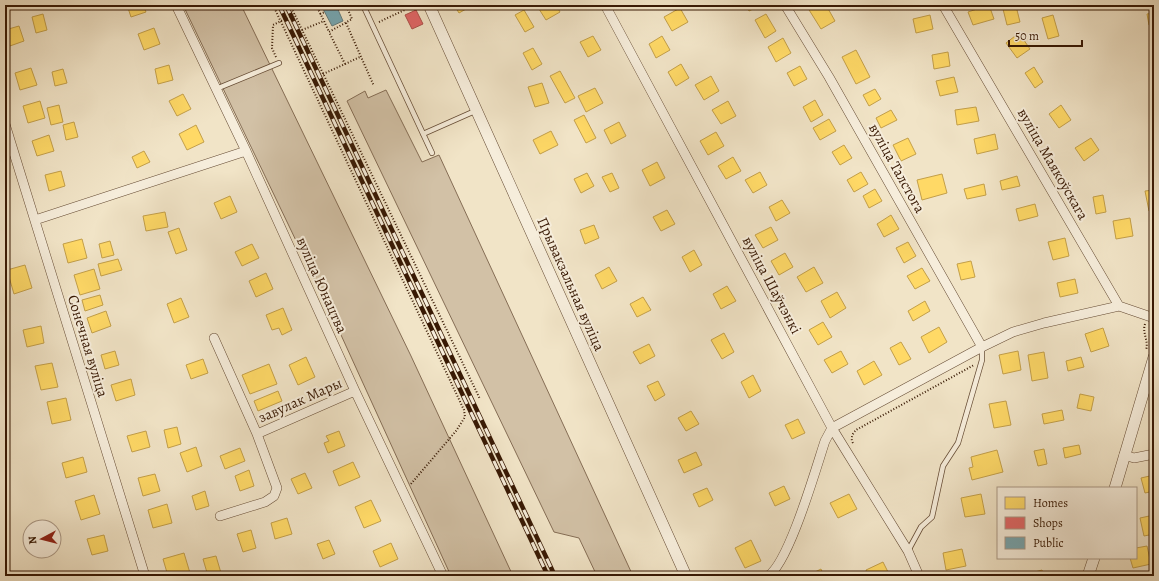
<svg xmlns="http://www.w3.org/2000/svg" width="1159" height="581" font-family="Alegreya,serif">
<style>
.green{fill:#d2c1a6;stroke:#856d55}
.homes{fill:#ffd966;stroke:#c39f49}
.shops{fill:#e06666;stroke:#ae4f49}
.public{fill:#76a5af;stroke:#637b7c}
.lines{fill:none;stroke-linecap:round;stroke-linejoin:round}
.service-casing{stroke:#664c35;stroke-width:6}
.minor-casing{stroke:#664c35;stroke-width:10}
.tertiary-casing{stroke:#664c35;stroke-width:12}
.path{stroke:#381904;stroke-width:2;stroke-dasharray:1 2;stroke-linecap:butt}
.service{stroke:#f6eddb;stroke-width:4.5}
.minor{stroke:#f6eddb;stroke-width:9}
.tertiary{stroke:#f6eddb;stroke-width:11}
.rail-casing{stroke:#381904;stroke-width:4.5}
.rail{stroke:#f6eddb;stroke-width:3;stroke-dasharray:9;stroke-linecap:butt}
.labels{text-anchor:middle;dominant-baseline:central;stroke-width:4;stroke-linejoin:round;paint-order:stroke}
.street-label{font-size:15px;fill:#381904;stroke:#f6eddb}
</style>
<rect width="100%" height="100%" fill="#f1e4c7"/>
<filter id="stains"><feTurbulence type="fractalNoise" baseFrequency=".005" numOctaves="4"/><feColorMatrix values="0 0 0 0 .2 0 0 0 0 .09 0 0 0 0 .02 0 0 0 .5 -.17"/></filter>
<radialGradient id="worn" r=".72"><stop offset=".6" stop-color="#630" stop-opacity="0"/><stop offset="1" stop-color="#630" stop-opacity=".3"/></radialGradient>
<!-- green -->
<path class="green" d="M183 5H241L411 356 513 576H451L336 324Z
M386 90 422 162 439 155 633 576H597L579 538 554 532 347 101 365 91 368 98Z"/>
<!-- homes -->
<path class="homes" d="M5 5H13L14 8 5 11Z
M127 5H143L146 12 131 17Z
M454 5H473L459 13Z
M546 5H556L560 12 546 20 539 9Z
M746 5H761L749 11Z
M806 5H826L835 21 821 29Z
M989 5 994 19 973 25 968 12Z
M1016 6 1020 22 1007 25 1003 9Z
M680 8 688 22 672 31 664 17Z
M524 10 534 27 525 32 515 15Z
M1154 13V24L1149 25 1147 14Z
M43 14 47 30 36 33 32 17Z
M766 14 776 31 765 38 755 20Z
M930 15 933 29 916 33 913 19Z
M1053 15 1059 36 1048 39 1042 18Z
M19 26 24 41 7 47 5 42V30Z
M154 28 160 44 144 50 138 34Z
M1019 33 1030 49 1017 58 1006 43Z
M593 36 601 50 588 57 580 42Z
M662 36 670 50 656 58 649 44Z
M783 38 791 53 776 62 768 47Z
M533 48 542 64 532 70 523 53Z
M856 50 870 77 856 84 842 57Z
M948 52 950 66 934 69 932 55Z
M681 64 689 78 676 86 668 72Z
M169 65 173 80 158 84 155 69Z
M800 66 807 79 794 86 787 73Z
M1034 67 1043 82 1035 88 1025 73Z
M31 68 37 85 20 90 15 73Z
M63 69 67 83 55 86 52 72Z
M560 71 575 98 565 103 550 76Z
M711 76 719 91 704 100 695 85Z
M954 77 958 92 940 96 936 81Z
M542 83 549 103 535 107 528 87Z
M595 88 603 103 586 112 578 96Z
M875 89 881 99 869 106 863 95Z
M183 94 191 109 177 116 169 101Z
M815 100 823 115 811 122 803 107Z
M40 101 45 118 28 123 23 106Z
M728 101 736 116 721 124 712 110Z
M59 105 63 122 51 125 47 108Z
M1061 105 1071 120 1059 128 1049 114Z
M976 107 979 121 957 125 955 110Z
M891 110 897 120 881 128 876 118Z
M584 115 596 138 586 143 574 120Z
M829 119 836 131 820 140 813 128Z
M74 122 78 137 66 140 63 125Z
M619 122 626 136 611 144 604 130Z
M196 125 204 142 187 150 179 134Z
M551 131 558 145 540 154 533 140Z
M716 132 724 146 708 155 700 141Z
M995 134 998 149 977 154 974 139Z
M49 135 54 151 37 156 32 141Z
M908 138 916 154 901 161 893 145Z
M1091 138 1099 150 1084 161 1075 148Z
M844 145 852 158 840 165 832 152Z
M144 151 150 162 137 168 132 157Z
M733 157 741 171 726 179 718 166Z
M657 162 665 178 650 186 642 170Z
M61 171 65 186 49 191 45 175Z
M760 172 767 185 753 193 745 180Z
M861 172 868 184 854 192 847 180Z
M587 173 594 186 581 193 574 179Z
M612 173 619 188 610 192 602 177Z
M942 174 947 193 922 200 917 180Z
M1017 176 1020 186 1002 190 1000 181Z
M984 184 986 195 967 199 964 189Z
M875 189 882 201 869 208 863 196Z
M1154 190V210L1149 211 1145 191Z
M1103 195 1106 212 1096 214 1093 197Z
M230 196 237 212 221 219 214 203Z
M782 200 790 213 776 221 769 207Z
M1035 204 1038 216 1019 221 1016 209Z
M667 210 675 224 661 231 653 217Z
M165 212 168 227 146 231 143 216Z
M891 215 899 229 884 237 877 224Z
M1130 218 1133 236 1116 239 1113 221Z
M594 225 599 238 585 244 580 230Z
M771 227 778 240 763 248 755 235Z
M179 228 187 250 176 254 168 232Z
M1065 238 1069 256 1053 260 1048 242Z
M82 239 87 258 68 263 63 244Z
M110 241 114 255 102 258 99 244Z
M908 242 916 256 904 263 896 248Z
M252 244 259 258 242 266 235 252Z
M694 250 702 265 690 272 682 257Z
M785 253 793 267 779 275 771 261Z
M118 259 122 270 101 276 98 264Z
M971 261 975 277 961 280 957 264Z
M25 265 32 288 14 294 7 270Z
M609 267 617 281 602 289 595 275Z
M814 267 823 283 806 292 797 277Z
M922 268 930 281 915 289 907 276Z
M94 269 100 289 80 295 74 275Z
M266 273 273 289 256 297 249 281Z
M1075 279 1078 293 1060 297 1057 283Z
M727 286 736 301 721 309 713 294Z
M837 292 846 308 830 318 821 301Z
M100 295 103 305 85 311 82 300Z
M643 297 651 310 637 317 630 304Z
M181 298 189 317 174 323 167 304Z
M925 301 930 311 913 321 908 311Z
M283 308 292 330 282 335 279 328 272 330 266 315Z
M106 311 111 326 92 333 87 318Z
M823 322 832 337 818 345 809 330Z
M41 326 44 343 27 347 23 330Z
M939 327 947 342 929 353 921 337Z
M1103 328 1109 346 1091 352 1085 334Z
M724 333 734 352 722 359 711 340Z
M901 342 911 359 899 365 890 348Z
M649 344 655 356 640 364 633 352Z
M115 351 119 365 105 369 101 355Z
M841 351 848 364 832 373 824 360Z
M1018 351 1021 370 1003 374 999 355Z
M1044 352 1048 378 1032 381 1028 355Z
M306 357 315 377 298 385 289 365Z
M1081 357 1084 367 1068 371 1066 361Z
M203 359 208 373 191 379 186 365Z
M874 361 882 375 864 385 857 371Z
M52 363 58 387 41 390 35 366Z
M269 364 277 384 250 394 242 375Z
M753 375 761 391 749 398 741 382Z
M131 379 135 395 116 401 111 385Z
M658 381 665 395 655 401 647 386Z
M278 391 282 401 258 411 254 401Z
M1080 394 1094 397 1091 411 1077 408Z
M66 398 71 420 52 424 47 402Z
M1006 401 1011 425 994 428 989 404Z
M1062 410 1064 420 1044 424 1042 414Z
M691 411 699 424 686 431 678 418Z
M798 419 805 433 792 439 785 425Z
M177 427 181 444 168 448 164 430Z
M146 431 150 447 132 452 127 436Z
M339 431 345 446 328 453 324 443 329 441 326 436Z
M1079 445 1081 454 1065 458 1063 448Z
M196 447 202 466 187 472 180 453Z
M240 448 245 461 225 469 220 456Z
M1044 449 1047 464 1038 466 1034 451Z
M997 450 1003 472 972 480 969 468 973 467 971 457Z
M696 452 702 465 684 473 678 460Z
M83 457 87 472 66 478 62 463Z
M353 462 360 477 339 486 333 471Z
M249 470 254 486 240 491 235 476Z
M305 473 312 488 298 494 291 479Z
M155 474 160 491 143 496 138 478Z
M1154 475V491L1145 493 1141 478Z
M784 486 790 499 775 506 769 493Z
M707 488 713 500 699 507 693 494Z
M205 491 209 506 196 510 192 496Z
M849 494 857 509 838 518 830 503Z
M981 494 985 514 965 517 961 498Z
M94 495 100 514 81 520 75 501Z
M371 500 381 521 364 528 355 507Z
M167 504 172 523 153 528 148 510Z
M1154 515V534L1144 536 1140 518Z
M287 518 292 534 275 539 271 523Z
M251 530 256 548 243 552 237 534Z
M104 535 108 551 92 555 87 539Z
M329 540 335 554 323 559 317 544Z
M751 540 761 561 745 568 735 548Z
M391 543 398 559 380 567 373 551Z
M1147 546 1151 564 1133 568 1130 558H1136V548Z
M962 549 966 566 946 570 943 553Z
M184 553 190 573 180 576H168L163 559Z
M216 556 221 573 208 576 203 559Z
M883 562 890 576H868L866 570Z
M821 569 824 576H807Z
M1042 570 1044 576H1021Z"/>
<!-- shops -->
<path class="shops" d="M416 10 423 24 412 29 405 15Z"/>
<!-- public -->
<path class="public" d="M321 5H336L343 21 332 26Z"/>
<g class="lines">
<!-- service casing -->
<g class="service-casing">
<path id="service" d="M363 5 432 153
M216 89 279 63
M423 134 475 111
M908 551 921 527 932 517 943 466 958 443 982 360V347"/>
</g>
<!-- minor casing -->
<g class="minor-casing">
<path id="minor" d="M176 5 246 151 355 391 443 576
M605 5 832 428 908 551 919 576
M785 5 829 77 982 347
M943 5 1119 306 1154 318
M5 124 145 576
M35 220 246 151
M214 338 257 434 355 391
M1124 455 1134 458 1154 454
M220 516 265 502 274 496 277 488 257 434
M768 576C789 563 816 468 825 441L832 428 982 347 1013 332 1044 323 1119 306"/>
</g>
<!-- tertiary casing -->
<g class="tertiary-casing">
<path id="tertiary" d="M429 5 686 576
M1115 488 1154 357
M1088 576 1094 558"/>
</g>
<!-- path -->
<path class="path" d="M273 5 464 410 465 417 456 431 410 485
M290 5 480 399
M316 5 324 21
M336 6 338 5
M320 14 325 12
M379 22 415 5
M346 23 374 86
M302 30 324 21 329 32 352 19 346 5
M276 57 272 48 273 25 295 14
M345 64 360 57
M323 74 345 64 329 32
M1145 324C1142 333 1149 341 1146 350
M853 443C850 438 853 433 856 430L974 365"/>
<!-- service -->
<use href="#service" class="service"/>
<!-- minor -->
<use href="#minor" class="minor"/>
<!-- tertiary -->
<use href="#tertiary" class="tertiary"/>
<!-- rail casing -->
<g class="rail-casing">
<path id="rail" d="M279 5 548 576
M286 5 555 576"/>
</g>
<!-- rail -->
<use href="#rail" class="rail"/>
</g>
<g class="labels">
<!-- street labels -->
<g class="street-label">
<text transform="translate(1053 164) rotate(60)">вуліца Маякоўскага</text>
<text transform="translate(897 168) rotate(61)">вуліца Талстога</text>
<text transform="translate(571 284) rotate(66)">Прывакзальная вуліца</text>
<text transform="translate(322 285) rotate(66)">вуліца Юнацтва</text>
<text transform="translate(772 285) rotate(62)">вуліца Шаўчэнкі</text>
<text transform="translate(88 346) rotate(73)">Сонечная вуліца</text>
<text transform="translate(300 400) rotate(-24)">завулак Мары</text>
</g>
</g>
<!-- margin -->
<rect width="1159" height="581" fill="none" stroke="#f1e4c7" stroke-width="20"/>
<rect x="6" y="6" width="1147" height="569" fill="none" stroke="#381904" stroke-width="2"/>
<rect x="10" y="10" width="1139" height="561" fill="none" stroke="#381904"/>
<!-- legend -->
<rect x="997" y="487" width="140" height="72" fill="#f6eddb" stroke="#aa9885"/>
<rect x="1005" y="497" width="20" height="12" fill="#ffd966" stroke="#aa9885"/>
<text x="1033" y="507" font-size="12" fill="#381904">Homes</text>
<rect x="1005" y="517" width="20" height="12" fill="#e06666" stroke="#aa9885"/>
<text x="1033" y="527" font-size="12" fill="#381904">Shops</text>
<rect x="1005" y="537" width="20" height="12" fill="#76a5af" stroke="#aa9885"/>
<text x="1033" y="547" font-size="12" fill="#381904">Public</text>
<!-- north arrow -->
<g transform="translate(42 539) rotate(263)"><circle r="19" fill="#f6eddb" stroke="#aa9885"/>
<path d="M0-3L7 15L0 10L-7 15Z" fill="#8f2418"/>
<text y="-6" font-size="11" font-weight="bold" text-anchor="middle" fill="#381904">N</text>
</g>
<!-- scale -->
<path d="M1009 40v6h73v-6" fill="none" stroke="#381904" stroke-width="2"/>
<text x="1015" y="40" font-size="12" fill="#381904" stroke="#f6eddb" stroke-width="3" paint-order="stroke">50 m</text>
<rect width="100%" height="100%" filter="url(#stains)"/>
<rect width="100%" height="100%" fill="url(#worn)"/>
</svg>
